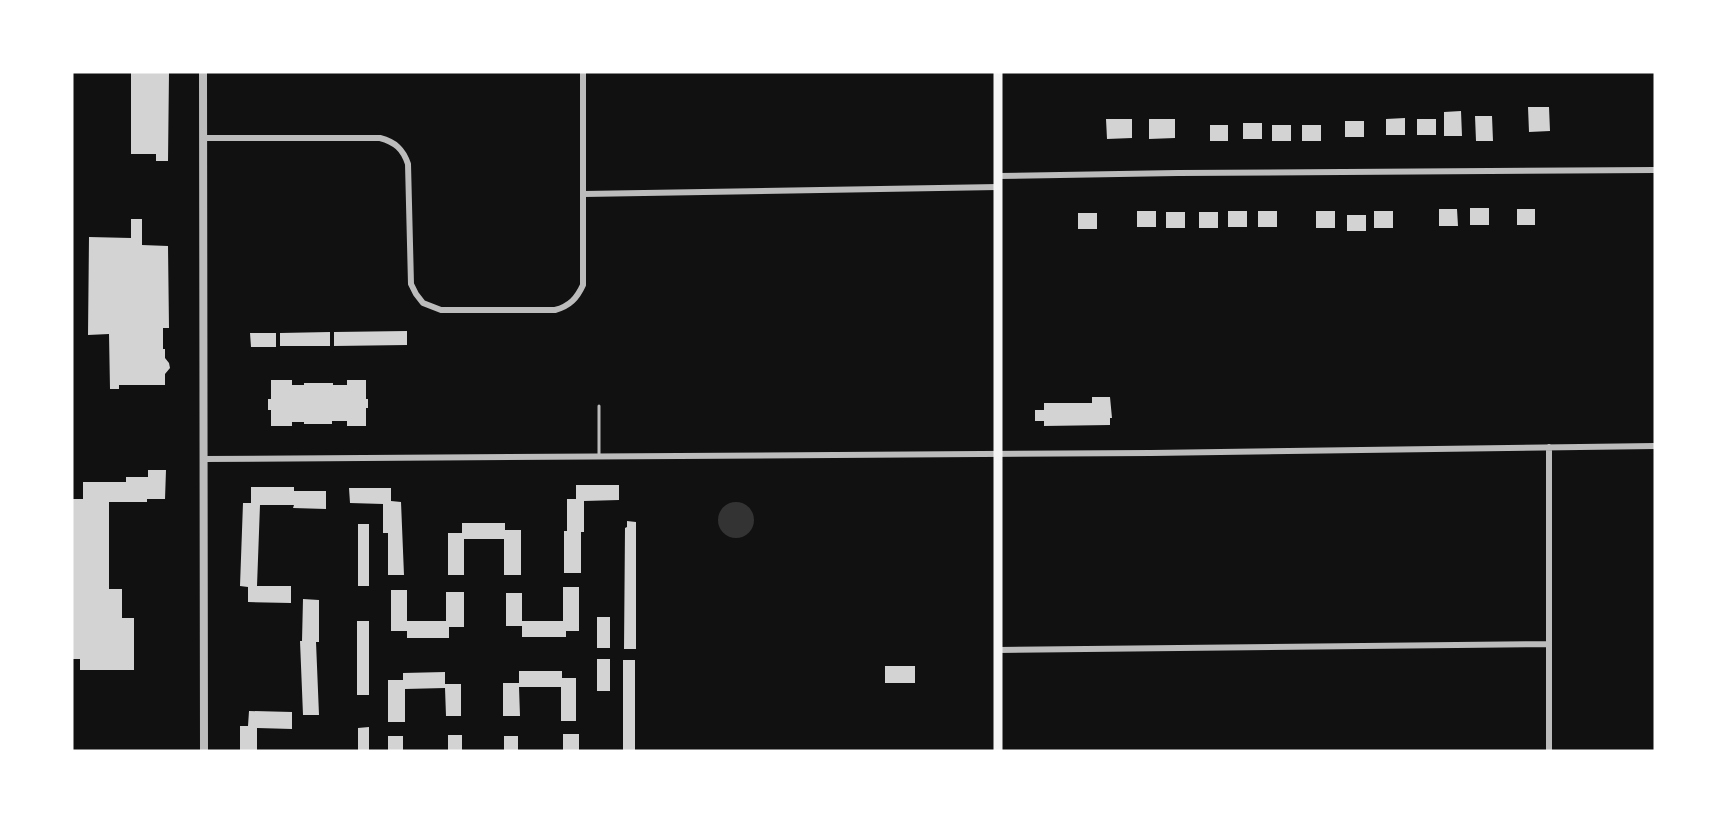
<svg xmlns="http://www.w3.org/2000/svg" width="1727" height="823" font-family="'Roboto Condensed',sans-serif">
<style>
.water{fill:#333}
.building{fill:#d3d3d3}
.lines{fill:none;stroke-linecap:round;stroke-linejoin:round}
.service{stroke:#bcbcbc;stroke-width:3}
.minor{stroke:#bcbcbc;stroke-width:6}
.tertiary{stroke:#bcbcbc;stroke-width:8}
.secondary{stroke:#f5f5f5;stroke-width:9}
</style>
<rect width="100%" height="100%" fill="#111"/>
<!-- water -->
<path class="water" d="M718 520a18 18 0 1 1 36 0a18 18 0 1 1-36 0Z"/>
<!-- building -->
<path class="building" d="M131 72H169L168 161H156V154H131Z
M1528 107H1549L1550 131 1529 132Z
M1461 111 1462 136H1444V112Z
M1475 116H1492L1493 141H1476Z
M1405 118V135H1386V119Z
M1106 119H1132V138L1107 139Z
M1149 119H1175V138L1149 139Z
M1417 119H1436V135H1417Z
M1345 121H1364V137H1345Z
M1243 123H1262V139H1243Z
M1210 125H1228V141H1210Z
M1272 125H1291V141H1272Z
M1302 125H1321V141H1302Z
M1470 208H1489V225H1470Z
M1439 209H1457L1458 226H1439Z
M1517 209H1535V225H1517Z
M1137 211H1156V227H1137Z
M1228 211H1247V227H1228Z
M1258 211H1277V227H1258Z
M1316 211H1335V228H1316Z
M1374 211H1393V228H1374Z
M1166 212H1185V228H1166Z
M1199 212H1218V228H1199Z
M1078 213H1097V229H1078Z
M1347 215H1366V231H1347Z
M131 219H142V245L168 246 169 328H163V349H165V358L169 363 170 368 165 374V385H119V389H110L109 334 88 335 89 237 131 238Z
M407 331V345L334 346V332Z
M330 332V346H280V333Z
M250 333H276V347H251Z
M271 380H292V385H304V383H333V385H347V380H366V399H368V408H366V426H347V421H332V424H304V422H292V426H271V410H268V399H271Z
M1092 397H1110L1112 418H1110V425L1044 426V421H1035V410H1044V403H1092Z
M148 470H166L165 499H147V502H109V589H122V618H134V670H80V659H72V499H83V482H126V477H148Z
M576 485H619V500L584 501V532H581V573H564V531H567V499H576Z
M251 487H294V491H326V509L293 508 294 505H260L257 586H291V603L248 602V587L240 586 243 503H251Z
M349 488H391V501L401 502 404 575H388V533H383V504L350 503Z
M627 521 636 522V649H624L625 528 627 527Z
M462 523H505V530H521V575H504V539H464V575H448V533H462Z
M358 524H369V586H358Z
M563 587H579V631H566V637H522V626H506V593H522V621H563Z
M391 590H407V621H446V592H464V627H449V638H407V631H391Z
M303 599 319 600V642H316L319 715H303L300 641H302Z
M597 617H610V648H597Z
M357 621H369V695H357Z
M597 659H610V691H597Z
M623 660H635V751H623Z
M885 666H915V683H885Z
M519 671H562V678H576V721H561V687H519L520 716H503V683H519Z
M445 672V684H461V716H446L445 688 405 689V722H388V680H403V673Z
M249 711 292 712V729L257 728V751H240V726H248Z
M369 727V751H358V728Z
M563 734H579V751H563Z
M448 735H462V751H448Z
M388 736H403V751H388Z
M504 736H518V751H504Z"/>
<g class="lines">
<!-- service -->
<path class="service" d="M599 406V456"/>
<!-- minor -->
<path class="minor" d="M203 138H380C395 142 403 149 408 164L411 284 416 294 423 303 441 310H555C570 306 577 298 583 285V72
M998 176 1178 173 1655 170
M584 194 998 187
M1549 447V751
M203 459 1151 453 1655 446
M998 650 1549 644"/>
<!-- tertiary -->
<path class="tertiary" d="M203 72 204 751"/>
<!-- secondary -->
<path class="secondary" d="M998 72V751"/>
</g>
<!-- border -->
<rect width="1727" height="823" fill="none" stroke="#ffffff" stroke-width="147"/>
</svg>
